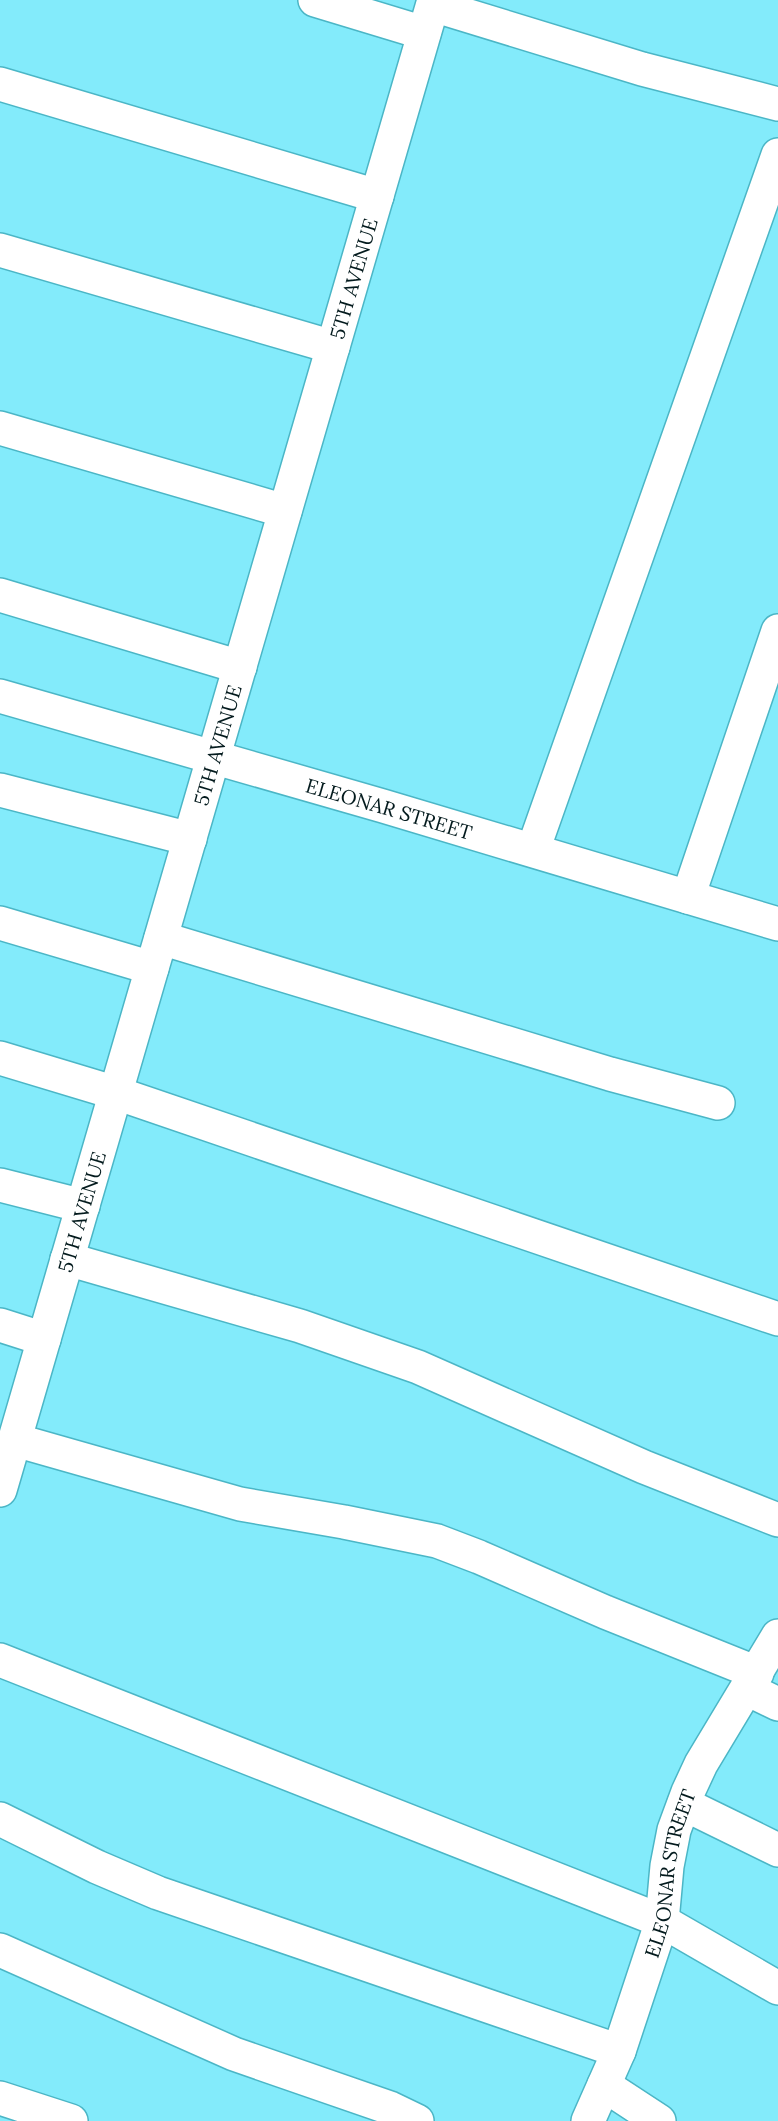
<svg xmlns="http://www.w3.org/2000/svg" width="778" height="2121" font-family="Lora,serif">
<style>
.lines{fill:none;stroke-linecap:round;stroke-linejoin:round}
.minor-casing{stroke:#4bb6c6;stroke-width:36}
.minor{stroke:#fff;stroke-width:33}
.labels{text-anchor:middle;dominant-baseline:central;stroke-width:6;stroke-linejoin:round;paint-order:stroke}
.street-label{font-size:20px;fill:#031a1d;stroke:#b8f1fb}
</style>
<rect width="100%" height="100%" fill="#83ebfb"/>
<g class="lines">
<!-- minor casing -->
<g class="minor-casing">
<g id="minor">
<path d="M315 0 424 33"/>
<path d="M433 5 642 69 778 104"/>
<path d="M0 84 377 196"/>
<path d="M0 250 333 347"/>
<path d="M0 428 285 511"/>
<path d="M0 595 240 667"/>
<path id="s1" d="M0 696 383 806 778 924"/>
<path d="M0 790 190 839"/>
<path d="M533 850 778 155"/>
<path d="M688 897 778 631"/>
<path d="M0 923 152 968"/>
<path d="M161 938 610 1074 718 1103"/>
<path d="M0 1058 116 1093 778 1319"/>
<path d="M0 1185 83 1206"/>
<path d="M67 1259 300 1326 418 1367 644 1467 778 1520"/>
<path d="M0 1325 44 1339"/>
<path d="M15 1440 240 1504 344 1522 437 1541 479 1557 605 1612 757 1673"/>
<path id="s2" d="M0 1490 434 0"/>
<path d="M0 1660 662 1921 778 1988"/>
<path d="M747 1689 778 1704"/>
<path d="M684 1804 778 1850"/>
<path d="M0 1819 97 1867 158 1893 619 2051"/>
<path d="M0 1950 234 2054 390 2108 417 2121"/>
<path d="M604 2085 659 2121"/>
<path d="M0 2098 71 2121"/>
<path id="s3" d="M588 2121 619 2051 662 1921 667 1866 674 1830 688 1792 701 1764 778 1636"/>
</g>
</g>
<!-- minor -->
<use href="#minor" class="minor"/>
</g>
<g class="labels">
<!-- street labels -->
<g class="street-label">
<text stroke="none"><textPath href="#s2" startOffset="1262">5TH AVENUE</textPath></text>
<text stroke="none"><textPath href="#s2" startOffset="776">5TH AVENUE</textPath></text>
<text stroke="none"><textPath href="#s1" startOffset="405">ELEONAR STREET</textPath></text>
<text stroke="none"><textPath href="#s2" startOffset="290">5TH AVENUE</textPath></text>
<text stroke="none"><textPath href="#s3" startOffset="262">ELEONAR STREET</textPath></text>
</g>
</g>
</svg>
